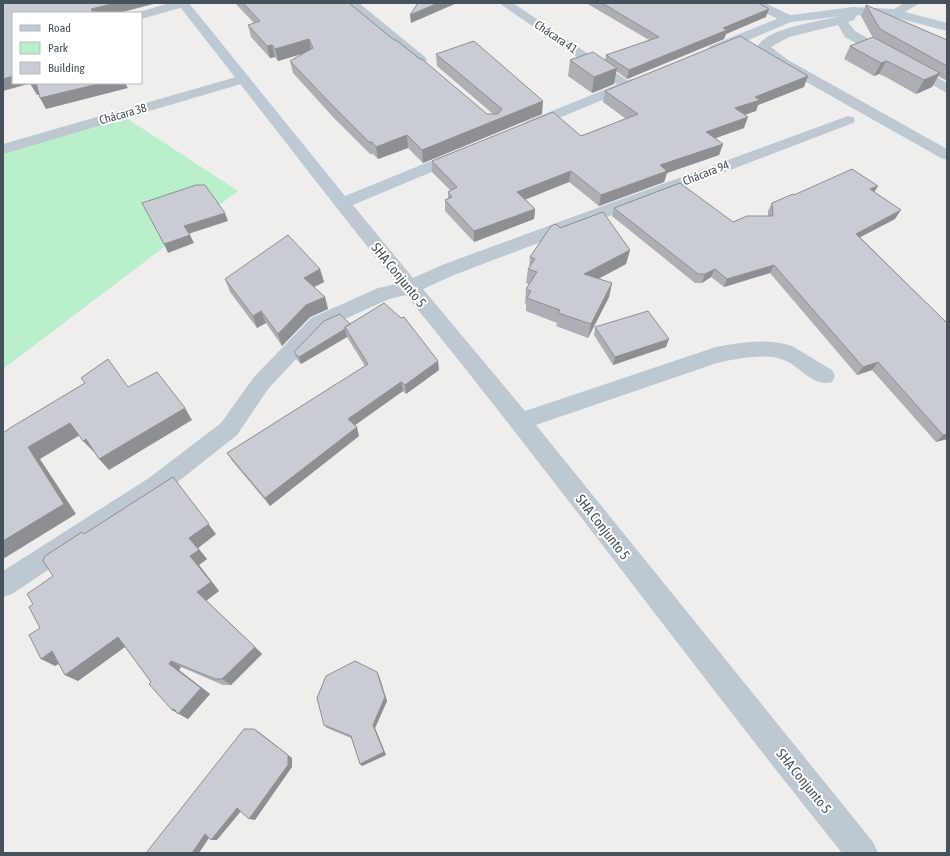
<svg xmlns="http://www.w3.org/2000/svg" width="950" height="856" font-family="'Asap Condensed',sans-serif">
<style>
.green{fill:#b9efcb}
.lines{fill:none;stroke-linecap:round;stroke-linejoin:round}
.street{fill:#bdc8d0;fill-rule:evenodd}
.secondary{fill:#bdc9d5;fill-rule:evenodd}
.wall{fill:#adafb5}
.shaded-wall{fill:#8d8f93}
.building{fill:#c9ccd2;stroke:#8d8f93}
.labels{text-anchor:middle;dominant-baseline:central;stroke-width:4;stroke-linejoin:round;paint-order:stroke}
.far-street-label{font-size:12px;fill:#45515b;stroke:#fff}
.street-label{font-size:14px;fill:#45515b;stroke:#fff}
</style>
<rect width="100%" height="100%" fill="#f0eded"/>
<!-- green -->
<path class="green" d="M117 112 238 191 3 369V149Z"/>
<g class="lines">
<!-- street -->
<path class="street" d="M169 3H189L187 6 141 19V13H136Z
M346 3H359L425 57 427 60 425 63H415Z
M499 3H513L634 85 632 88H622Z
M749 3H765L792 16 794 19 792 22H784L751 6Z
M904 3H920L898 16H890L888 13Z
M853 7 859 11 854 20 848 22 855 31 947 83V93L845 37 838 25 789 37 771 47 788 60 947 149V160L941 158 778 66 757 48C765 28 817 22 837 17L845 15 849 8Z
M243 75 248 76 250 79 248 82 3 154V144Z
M848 116 853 117 855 120 853 123 454 275 423 289 525 411 716 347C741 342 768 338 792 346L832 370 835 376 832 382C812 388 799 364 781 359 764 353 734 359 717 363L536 425 873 842 878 853H842C694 669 555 478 406 295L389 299 325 328 268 389 237 435 165 492 12 594 3 597V571L149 478 221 423 254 377 311 318 378 288 397 284 336 207 334 203 336 199 342 198 348 199 413 278 442 265Z"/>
<!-- secondary -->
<path class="secondary" d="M177 3H189L345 196 453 152H465L467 155 465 158 348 207 342 208 336 207Z
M853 7 894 9 947 23V31L894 17 853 15 791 22 720 52H710L708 49 710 46 784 16Z
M631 79 636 80 638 83 636 86 535 128H525L522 125 525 122Z"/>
</g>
<!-- wall -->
<path class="wall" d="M235 3H349L394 40 487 114H493L437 66 436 54 542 114 423 163 408 148 378 159 373 154H370L333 117 293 73 290 61 302 54 278 61 275 57 270 58 251 37 248 25 254 23Z
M586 3H758L766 17 726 34 724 39 627 79 616 71 614 84 592 93 568 76 570 60H605L606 55 649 40Z
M866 5 947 40V81L938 76 932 87 916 94 884 76 879 74 874 76 844 59 850 46 873 38 861 16Z
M804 87 758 105 756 111 745 115 744 128 715 138 723 144 719 155 667 173 664 182 599 206 569 182 525 199 535 209 534 219 474 242 445 211V200L448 198V192L451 191 432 172V161L581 136 626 119 603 102 605 91Z
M874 192 895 219 860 237 947 323V439L936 442 872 370 857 375 770 273 724 287 711 277 702 283H695L612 216 614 208 733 222 768 216V211L772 203 794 195Z
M560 228 630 250 626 264 598 279 612 283 609 297 588 338 556 326 557 323 526 311V304L525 303 526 289 529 284 526 283 528 269 529 268 530 257Z
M320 269 324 282 314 287 325 297 328 309 310 317 282 346 266 323 257 328 230 292 225 279Z
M350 324 439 370 406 394 403 391 355 425 359 436 270 506 233 462 227 453 365 366 347 337 301 364 297 360 294 352Z
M595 327 666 347 613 365 594 335Z
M82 532 85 534H216L198 548 207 559 199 565 219 591 206 600 262 654 231 685H223L181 667 179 670 210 694 188 719 172 710 125 647 78 681 65 675 59 664 55 666 40 628 33 604 53 576Z
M379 676 387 701 375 728 386 755 362 766 351 738 327 728 324 725Z"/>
<!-- shaded-wall -->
<path class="shaded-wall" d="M115 3H157L119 13H93L91 9Z
M438 3H457L411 23 410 15Z
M769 9 766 17 726 34 724 39 627 79 629 70 723 28Z
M309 39 311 51 278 61 275 49Z
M272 45 275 57 270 58 267 46Z
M886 61 879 74 874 76 881 63Z
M617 68 614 84 592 93 594 77Z
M940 73 932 87 916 94 924 80Z
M13 76V83H32L3 91V79Z
M808 76 804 87 758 105 756 111 731 119 735 108 755 97Z
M36 83 42 94 37 95 31 85Z
M102 83H125L128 88 46 109 40 98Z
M543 101 542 114 423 163 422 150Z
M748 117 744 128 702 143 706 132Z
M407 135 408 148 378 159 376 147Z
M723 144 719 155 667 173 664 182 599 206 601 195 660 165Z
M571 171 569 182 517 203V192Z
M878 186 873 194 870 189Z
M535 209 534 219 474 242V231Z
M901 210 895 219 851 242 856 234Z
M225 213 228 221 188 234 184 226Z
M190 235 194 243 168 253 164 244Z
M630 250 626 264 581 288 584 274Z
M774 265 770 273 724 287 727 279Z
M320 269 324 282 308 290 304 278Z
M715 269 711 277 702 283 705 274Z
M612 283 609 297 588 338 591 324Z
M325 297 328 309 310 317 282 346 278 334 306 305Z
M261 311 266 323 257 328 253 316Z
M345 329 347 337 301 364 299 357Z
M669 339 666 347 613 365 615 357Z
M438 361 439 370 406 394 405 385Z
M878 362 872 370 857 375 863 367Z
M401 382 403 391 351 428 348 419Z
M185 408 192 420 109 470 99 459Z
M70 423 80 435 40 459 76 514 3 559V541L28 447Z
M357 427 359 436 270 506 265 498Z
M947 434V439L936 442 943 435Z
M86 439 97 450 94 452 83 441Z
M173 477 216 534 198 548 207 559 199 565 219 591 206 601 197 592 190 556 189 538Z
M118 637 129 644 78 681 65 675Z
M255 647 262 654 231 685 222 679Z
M52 651 66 658 55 666 41 659Z
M171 661 181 667 179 670 210 694 188 719 172 710 169 664Z
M377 672 379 676 387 701 375 728 386 755 362 766 360 764 373 725Z
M254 729 259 732 292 758V767L255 820 249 819Z
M237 808 242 810 217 840H211Z
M205 834 211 835 199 853H192Z"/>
<!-- building -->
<path class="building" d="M3 3H115L91 9 93 13H13V76L3 79Z
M243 3H349L394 40H396L420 59H422L487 114H498L502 109 436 54 474 41 543 101 422 150 407 135 376 147 372 142H369L331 104 290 61 313 48 309 39 275 49 272 45 267 46 248 25 260 21Z
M418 3H438L410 15Z
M602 3H758L769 9 723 28 727 30 629 70 606 55 659 37Z
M866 5 947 40V66L880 29Z
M740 36 808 76 755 97 760 100 735 108 748 117 706 132 723 144 660 165 667 171 601 195 571 171 517 192 535 209 474 231 445 200 452 197 448 192 457 187 432 161 553 112 581 136 638 114 605 91Z
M873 37 940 73 924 80 891 63 886 61 881 63 850 46Z
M593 52 617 68 594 77 570 60Z
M31 83H102L40 98 36 83 31 85Z
M852 169 878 186 870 189 901 210 856 234 947 323V434L943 435 878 362 863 367 774 265 727 279 715 269 705 274H698L614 208 680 183 733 222 747 216H773L772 203 793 194 794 195Z
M196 185H205L225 213 184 226 190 235 164 244 142 203Z
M603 212 630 250 584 274 612 283 591 324 558 313 560 310 527 298 531 291 526 289 537 272 528 269 535 259 530 257 551 226 556 224 560 228Z
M288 235 320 269 304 278 325 297 306 305 278 334 261 311 253 316 225 279Z
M384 303 401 318 404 317 438 361 405 385 401 382 348 419 357 427 265 498 227 453 368 364 345 327Z
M648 311 669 339 615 357 595 327Z
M340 314 350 324 345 327V329L299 357 294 352 324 321Z
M108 359 128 387 157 372 185 408 99 459 86 439 83 441 70 423 28 447 64 504 3 541V433L10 428 85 383 81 378Z
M173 477 209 524 189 538 199 550 190 556 211 582 197 592 255 647 222 679H215L171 661 169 664 201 688 178 714 174 709 172 710 149 684 151 682 118 637 65 675 52 651 41 659 29 635 40 628 29 607 33 604 27 594 53 576 43 561 45 556 82 532 84 534Z
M355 661 377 672 385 697 373 725 384 752 360 764 351 736 324 725 317 698 326 676Z
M244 729H254L288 755V765L249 819 237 808 211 840 205 834 192 853H146Z"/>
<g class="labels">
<!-- far-street labels -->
<g class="far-street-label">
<text transform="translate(556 37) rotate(34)">Chácara 41</text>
<text transform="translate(123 114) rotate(-16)">Chácara 38</text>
<text transform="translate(706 173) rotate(-21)">Chácara 94</text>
</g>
<!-- street labels -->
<g class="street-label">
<text transform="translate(399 275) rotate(51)">SHA Conjunto 5</text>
<text transform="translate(603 527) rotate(52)">SHA Conjunto 5</text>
<text transform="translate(804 781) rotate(51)">SHA Conjunto 5</text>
</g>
</g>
<!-- border -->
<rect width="950" height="856" fill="none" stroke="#45515b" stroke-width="8"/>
<!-- legend -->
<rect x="12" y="12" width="130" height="72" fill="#ffffff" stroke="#b5b9bd"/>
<rect x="20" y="25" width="20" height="6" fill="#bdc9d5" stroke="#b5b9bd"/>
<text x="48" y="32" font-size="12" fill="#45515b">Road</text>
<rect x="20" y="42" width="20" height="12" fill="#b9efcb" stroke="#b5b9bd"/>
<text x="48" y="52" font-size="12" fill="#45515b">Park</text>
<rect x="20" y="62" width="20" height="12" fill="#c9ccd2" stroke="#b5b9bd"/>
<text x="48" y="72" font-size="12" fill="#45515b">Building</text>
</svg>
